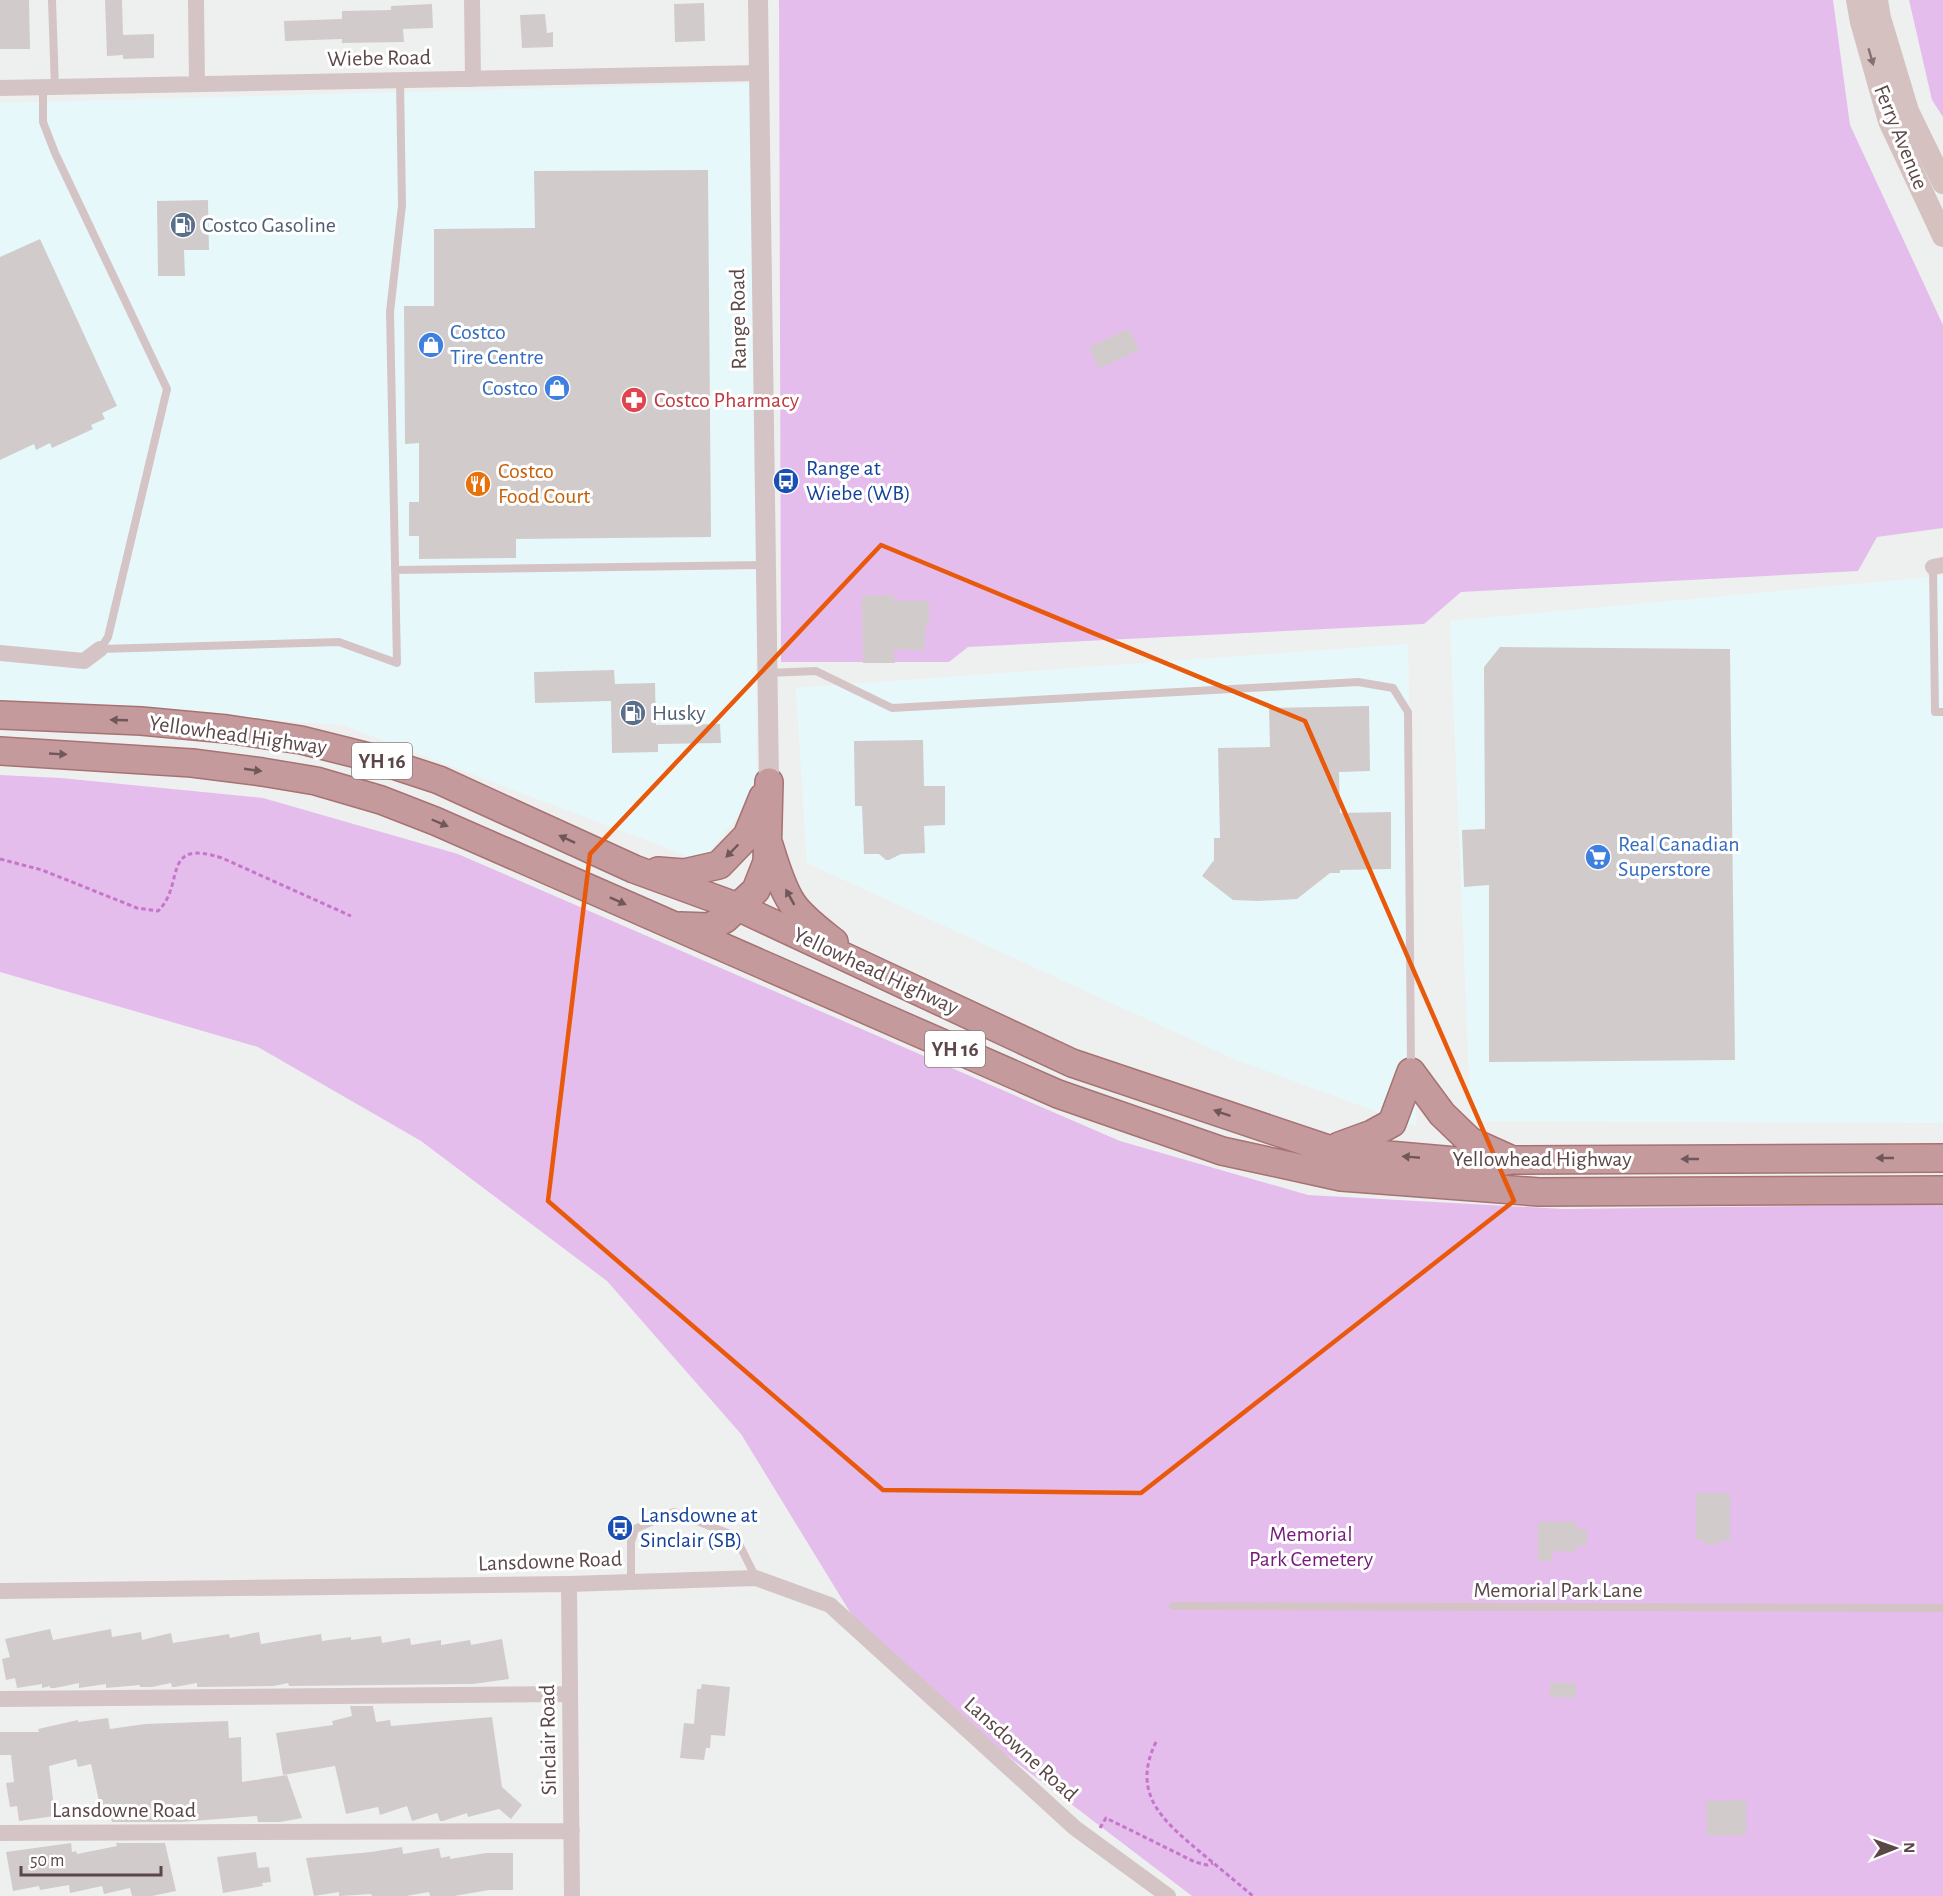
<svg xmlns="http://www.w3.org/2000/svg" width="1943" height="1896" font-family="'Alegreya Sans',sans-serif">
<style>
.commercial{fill:#e7f8fb}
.green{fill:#e5bded}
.building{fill:#d2cbcc}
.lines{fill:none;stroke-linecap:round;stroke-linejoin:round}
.trunk-casing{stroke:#a77273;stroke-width:30}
.path{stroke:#c676ca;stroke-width:3;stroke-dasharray:4.5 3;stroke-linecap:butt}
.service{stroke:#d5c4c6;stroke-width:8}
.minor{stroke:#d5c4c6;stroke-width:16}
.tertiary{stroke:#d5c4c6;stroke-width:20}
.secondary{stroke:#d6c1c1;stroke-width:22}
.trunk{stroke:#c49a9c;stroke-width:27}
.oneway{fill:#867172}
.oneway2{fill:#705759}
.marked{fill:none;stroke:#e8590c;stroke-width:4.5;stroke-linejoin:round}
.labels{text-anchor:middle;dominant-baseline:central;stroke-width:6;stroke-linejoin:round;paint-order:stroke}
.shield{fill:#fff;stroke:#8c7e7f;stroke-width:1.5}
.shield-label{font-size:21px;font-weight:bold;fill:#5b4648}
.street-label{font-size:22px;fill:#5b4648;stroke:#fff}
.service-label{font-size:22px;fill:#4e5e75;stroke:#fff;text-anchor:start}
.shop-label{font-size:22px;fill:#366cbe;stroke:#fff;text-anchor:start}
.health-label{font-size:22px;fill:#be3a42;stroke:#fff;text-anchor:start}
.transit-label{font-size:22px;fill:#164399;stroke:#fff;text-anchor:start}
.food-label{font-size:22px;fill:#c56008;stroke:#fff;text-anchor:start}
.park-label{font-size:22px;fill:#75197a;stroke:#fff}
</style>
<rect width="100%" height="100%" fill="#eef0ef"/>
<!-- commercial -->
<path class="commercial" d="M753 83 757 793 701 861 343 725 0 701V103Z
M1943 576V1123L1471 1121 1450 621Z
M1408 644 1416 1126 1234 1059 807 863 796 688Z"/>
<!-- green -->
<path class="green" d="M779 0H1833L1850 125 1943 325V528L1877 537 1858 571 1461 592 1424 624 968 647 949 662H781Z
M1909 0H1943V117L1932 100Z
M0 775 61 778 263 798 458 854 1120 1141 1308 1195 1564 1209 1943 1204V1896H1192L975 1731 853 1617 741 1434 607 1281 421 1141 258 1047 0 972Z"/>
<!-- building -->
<path class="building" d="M0 0H29L30 49H0Z
M105 0H122L123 35 154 34V58L123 59V55L107 56Z
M704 3 705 41 675 42 674 4Z
M432 4 433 28 403 29 404 42 342 43V39L285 41 284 21 342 19V11L391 10V6Z
M545 14 547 33 553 32V47L522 48 520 15Z
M708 170 711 537 516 539V558L419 559V536H409V502H419V443L405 444 404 306H434V229L535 228 534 171Z
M208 200 209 250H184L185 276H158L157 201Z
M40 239 117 406 102 413 105 419 91 425 93 429 52 448 50 443 36 450 34 444 0 460V257Z
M1129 329 1139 350 1099 369 1089 347Z
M894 595V601H929V625H926L924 651 894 649 895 663H863L862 596Z
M1500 647 1730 649 1735 1060 1489 1062V885L1464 887 1462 830 1485 829 1484 667Z
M614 670 615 684 655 683 656 725 720 724 721 743 658 744V752L612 753 611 701 535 703 534 672Z
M1369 706 1370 771 1339 772 1340 813 1391 812V869L1340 870V873H1330L1297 899 1259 901 1233 900 1202 876 1214 860V838H1220L1218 748 1270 747 1269 708Z
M923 740 924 786H945V825L924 826 925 853 901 854 889 860H886L879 854H864L862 806H855L854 741Z
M1696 1493H1730V1541H1720V1544L1704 1545V1540H1696Z
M1538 1522H1576V1529H1587V1546H1575V1552L1552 1551V1561H1538Z
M50 1629 53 1640 111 1629 112 1637 141 1632 142 1640 171 1633 173 1643 229 1634 230 1638 259 1632 261 1644 321 1634 322 1641 351 1637V1640L381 1636 382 1643 410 1638 411 1645 441 1640V1645L470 1640 471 1645 502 1639 509 1679 473 1684 289 1686 288 1683 274 1686 197 1687V1683L175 1687H172L171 1683 152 1687H140V1685L106 1688V1684L79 1688V1683L55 1688H50V1686L42 1688V1684L17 1688 15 1678 6 1680 2 1659 10 1657 5 1639Z
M1550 1683H1576V1698L1550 1697Z
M702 1684 730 1687 725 1736 711 1735 710 1748H706L704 1760 680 1758 684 1723 694 1724 697 1689H701Z
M350 1706H373L376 1722 390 1720 391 1726 492 1717 502 1787 522 1805 511 1819 499 1809 468 1817 467 1813 443 1821H440L437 1813 412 1821 407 1806 380 1815 378 1807 346 1814 335 1766 283 1775 276 1733 333 1725 332 1721 352 1716Z
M108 1718 110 1729 145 1724 228 1721 229 1738 241 1737 242 1782 287 1775 302 1818 280 1822H258L257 1816 181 1822H112L108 1805 100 1806 91 1764 78 1767 76 1759 49 1766 55 1816 19 1821 17 1806 10 1807 6 1783 14 1782 11 1755H0V1732H39L38 1729 78 1720V1722Z
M1746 1800V1835L1707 1836 1706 1801Z
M71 1843 72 1852 76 1851 77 1854 117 1846 116 1843H165L176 1891 152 1896H132L130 1888 104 1894 102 1886 70 1893 69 1885 40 1890 39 1886 13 1891 6 1852Z
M402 1847 403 1854 439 1848 441 1858 450 1856V1859L486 1853H513V1890H489L454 1896H430L429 1892 406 1896H372L371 1894 339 1896V1892L314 1896 306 1858 371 1852Z
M256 1852 258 1868 269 1867 271 1882 262 1883 263 1886 223 1893 217 1857Z"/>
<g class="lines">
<!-- trunk casing -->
<g class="trunk-casing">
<path id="trunk" d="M0 715 141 721 227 729 301 740 369 757 439 780 634 869 738 907 1072 1063 1331 1150 1490 1164 1511 1160 1943 1158
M0 751 192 763 262 772 316 781 381 800 435 821 1058 1094 1222 1151 1341 1177 1539 1192 1943 1190
M769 845C775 864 781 886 792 903 802 918 820 931 834 942
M658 871 684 873 719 865 747 836 763 797
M680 926 709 927 725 919 756 890 767 862 769 782
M1411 1072 1442 1114 1470 1141 1510 1159
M1339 1146 1372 1134 1392 1123 1411 1072"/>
</g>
<!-- path -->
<path class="path" d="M0 859 42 870 137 908 158 911C186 884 160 838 222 858L351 916
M1156 1742C1131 1793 1162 1820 1199 1851 1217 1866 1235 1881 1253 1896
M1100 1828 1106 1818 1195 1862 1207 1865 1213 1863"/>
<!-- service -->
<path class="service" d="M52 0 55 88
M43 88V122L55 153 167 389 108 637 100 649
M1933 567 1935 712H1943
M395 570 766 565
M100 649 339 642 397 663 390 312 402 205 400 80
M768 673 816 671 892 708 1358 682 1393 688 1408 712 1411 1068
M631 1581V1542L635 1529 674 1512 735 1536 756 1578
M1173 1606 1943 1608"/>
<!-- minor -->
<path class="minor" d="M196 0 197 84
M472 0 473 79
M0 88 758 73
M1933 567 1943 565
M0 653 84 661 100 649
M569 1584 572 1896
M0 1591 569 1584 756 1578 830 1605 1075 1828 1168 1896
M0 1699 570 1694
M0 1833 572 1831"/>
<!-- tertiary -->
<path class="tertiary" d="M758 0 769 782"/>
<!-- secondary -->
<path class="secondary" d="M1857 0 1861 22 1889 121 1943 236
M1877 0 1880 18 1908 111 1943 183"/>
<!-- trunk -->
<use href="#trunk" class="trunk"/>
</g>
<!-- one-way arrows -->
<defs><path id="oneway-solid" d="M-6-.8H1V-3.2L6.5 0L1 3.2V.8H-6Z" transform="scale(1.5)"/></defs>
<use class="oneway" href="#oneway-solid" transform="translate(1871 57) rotate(74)"/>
<g class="oneway2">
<use href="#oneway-solid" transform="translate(119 720) rotate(-178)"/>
<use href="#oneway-solid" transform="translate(58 754) rotate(3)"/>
<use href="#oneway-solid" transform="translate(253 770) rotate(8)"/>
<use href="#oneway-solid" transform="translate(440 823) rotate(23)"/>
<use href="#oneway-solid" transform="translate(567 839) rotate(-155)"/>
<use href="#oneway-solid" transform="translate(732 851) rotate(134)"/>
<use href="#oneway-solid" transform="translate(790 897) rotate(-119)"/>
<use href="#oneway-solid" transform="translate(618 901) rotate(24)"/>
<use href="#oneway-solid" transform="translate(1222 1113) rotate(-161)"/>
<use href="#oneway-solid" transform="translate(1411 1157) rotate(-175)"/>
<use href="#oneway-solid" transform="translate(1885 1158) rotate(180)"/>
<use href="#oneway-solid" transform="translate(1690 1159) rotate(180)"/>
</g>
<!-- marked area -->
<path class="marked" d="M881 545 1305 721 1514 1201 1141 1493 883 1490 548 1201 590 854Z"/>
<!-- icons -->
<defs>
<g id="fuel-disc" transform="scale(1.35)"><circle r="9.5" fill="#5c6f8a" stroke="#fff"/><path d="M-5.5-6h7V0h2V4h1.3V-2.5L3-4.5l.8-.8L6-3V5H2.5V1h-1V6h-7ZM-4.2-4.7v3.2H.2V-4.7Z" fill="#fff"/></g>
<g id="shop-disc" transform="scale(1.35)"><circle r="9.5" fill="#3f7fe0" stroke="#fff"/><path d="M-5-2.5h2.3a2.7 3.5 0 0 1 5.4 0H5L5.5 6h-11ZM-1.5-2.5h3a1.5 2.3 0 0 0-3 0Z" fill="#fff"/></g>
<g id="pharmacy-disc" transform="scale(1.35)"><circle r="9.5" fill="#e0444e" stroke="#fff"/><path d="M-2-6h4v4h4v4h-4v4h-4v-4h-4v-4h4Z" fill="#fff"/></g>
<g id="bus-disc" transform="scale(1.35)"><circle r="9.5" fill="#1a4fb4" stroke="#fff"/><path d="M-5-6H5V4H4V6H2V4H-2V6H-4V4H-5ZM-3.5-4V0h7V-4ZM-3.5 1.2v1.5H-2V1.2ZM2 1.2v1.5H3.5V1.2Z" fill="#fff"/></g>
<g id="restaurant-disc" transform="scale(1.35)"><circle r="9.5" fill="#e8710a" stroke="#fff"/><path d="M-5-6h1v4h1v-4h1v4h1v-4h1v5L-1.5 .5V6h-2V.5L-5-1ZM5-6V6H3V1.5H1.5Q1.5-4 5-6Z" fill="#fff"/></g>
<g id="supermarket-disc" transform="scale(1.35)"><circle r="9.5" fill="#3f7fe0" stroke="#fff"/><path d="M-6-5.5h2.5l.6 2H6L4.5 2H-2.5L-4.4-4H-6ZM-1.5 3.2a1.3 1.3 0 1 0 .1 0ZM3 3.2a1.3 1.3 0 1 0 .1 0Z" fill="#fff"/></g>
</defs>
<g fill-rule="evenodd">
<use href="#fuel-disc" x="183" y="225"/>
<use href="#shop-disc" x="431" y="345"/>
<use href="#shop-disc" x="557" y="388"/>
<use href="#pharmacy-disc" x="634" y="400"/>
<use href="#bus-disc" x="786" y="481"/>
<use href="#restaurant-disc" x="478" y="484"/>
<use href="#fuel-disc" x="633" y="713"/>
<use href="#supermarket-disc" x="1598" y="857"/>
<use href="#bus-disc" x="620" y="1528"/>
</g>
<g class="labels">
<!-- shield labels -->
<g class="shield">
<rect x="352" y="743" width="60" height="36" rx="4.5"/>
<rect x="925" y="1031" width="60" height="36" rx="4.5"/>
</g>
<g class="shield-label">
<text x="382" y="761">YH 16</text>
<text x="955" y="1049">YH 16</text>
</g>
<!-- street labels -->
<g class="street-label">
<text transform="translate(379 58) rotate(-1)">Wiebe Road</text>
<text transform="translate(1901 137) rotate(68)">Ferry Avenue</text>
<text transform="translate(738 319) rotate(-91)">Range Road</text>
<text transform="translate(238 735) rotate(8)">Yellowhead Highway</text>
<text transform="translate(876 971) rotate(25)">Yellowhead Highway</text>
<text x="1542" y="1159">Yellowhead Highway</text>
<text transform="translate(550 1561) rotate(-2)">Lansdowne Road</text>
<text x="1558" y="1590">Memorial Park Lane</text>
<text transform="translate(548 1740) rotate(-91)">Sinclair Road</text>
<text transform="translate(1021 1749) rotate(42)">Lansdowne Road</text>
<text x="124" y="1810">Lansdowne Road</text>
</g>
<!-- service labels -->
<g class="service-label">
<text x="202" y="225">Costco Gasoline</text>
<text x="652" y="713">Husky</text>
</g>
<!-- shop labels -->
<g class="shop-label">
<text x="450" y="332">Costco<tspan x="450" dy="25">Tire Centre</tspan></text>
<text x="538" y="388" text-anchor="end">Costco</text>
<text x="1618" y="844">Real Canadian<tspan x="1618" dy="25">Superstore</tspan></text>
</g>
<!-- health labels -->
<g class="health-label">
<text x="654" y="400">Costco Pharmacy</text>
</g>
<!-- transit labels -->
<g class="transit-label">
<text x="806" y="468">Range at<tspan x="806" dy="25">Wiebe (WB)</tspan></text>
<text x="640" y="1515">Lansdowne at<tspan x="640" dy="25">Sinclair (SB)</tspan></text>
</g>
<!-- food labels -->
<g class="food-label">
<text x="498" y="471">Costco<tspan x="498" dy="25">Food Court</tspan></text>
</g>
<!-- park labels -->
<g class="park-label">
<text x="1311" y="1534">Memorial<tspan x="1311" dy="25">Park Cemetery</tspan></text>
</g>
</g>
<!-- north arrow -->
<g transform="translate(1895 1848) rotate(89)" stroke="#ffffff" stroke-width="4.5" paint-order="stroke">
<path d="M0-4.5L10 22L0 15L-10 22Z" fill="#5b4648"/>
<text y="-9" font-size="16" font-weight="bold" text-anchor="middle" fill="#5b4648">N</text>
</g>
<!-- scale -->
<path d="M21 1866v9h140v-9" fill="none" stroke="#5b4648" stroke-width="3"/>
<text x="30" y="1866" font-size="18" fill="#5b4648" stroke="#ffffff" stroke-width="4.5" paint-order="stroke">50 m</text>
</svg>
